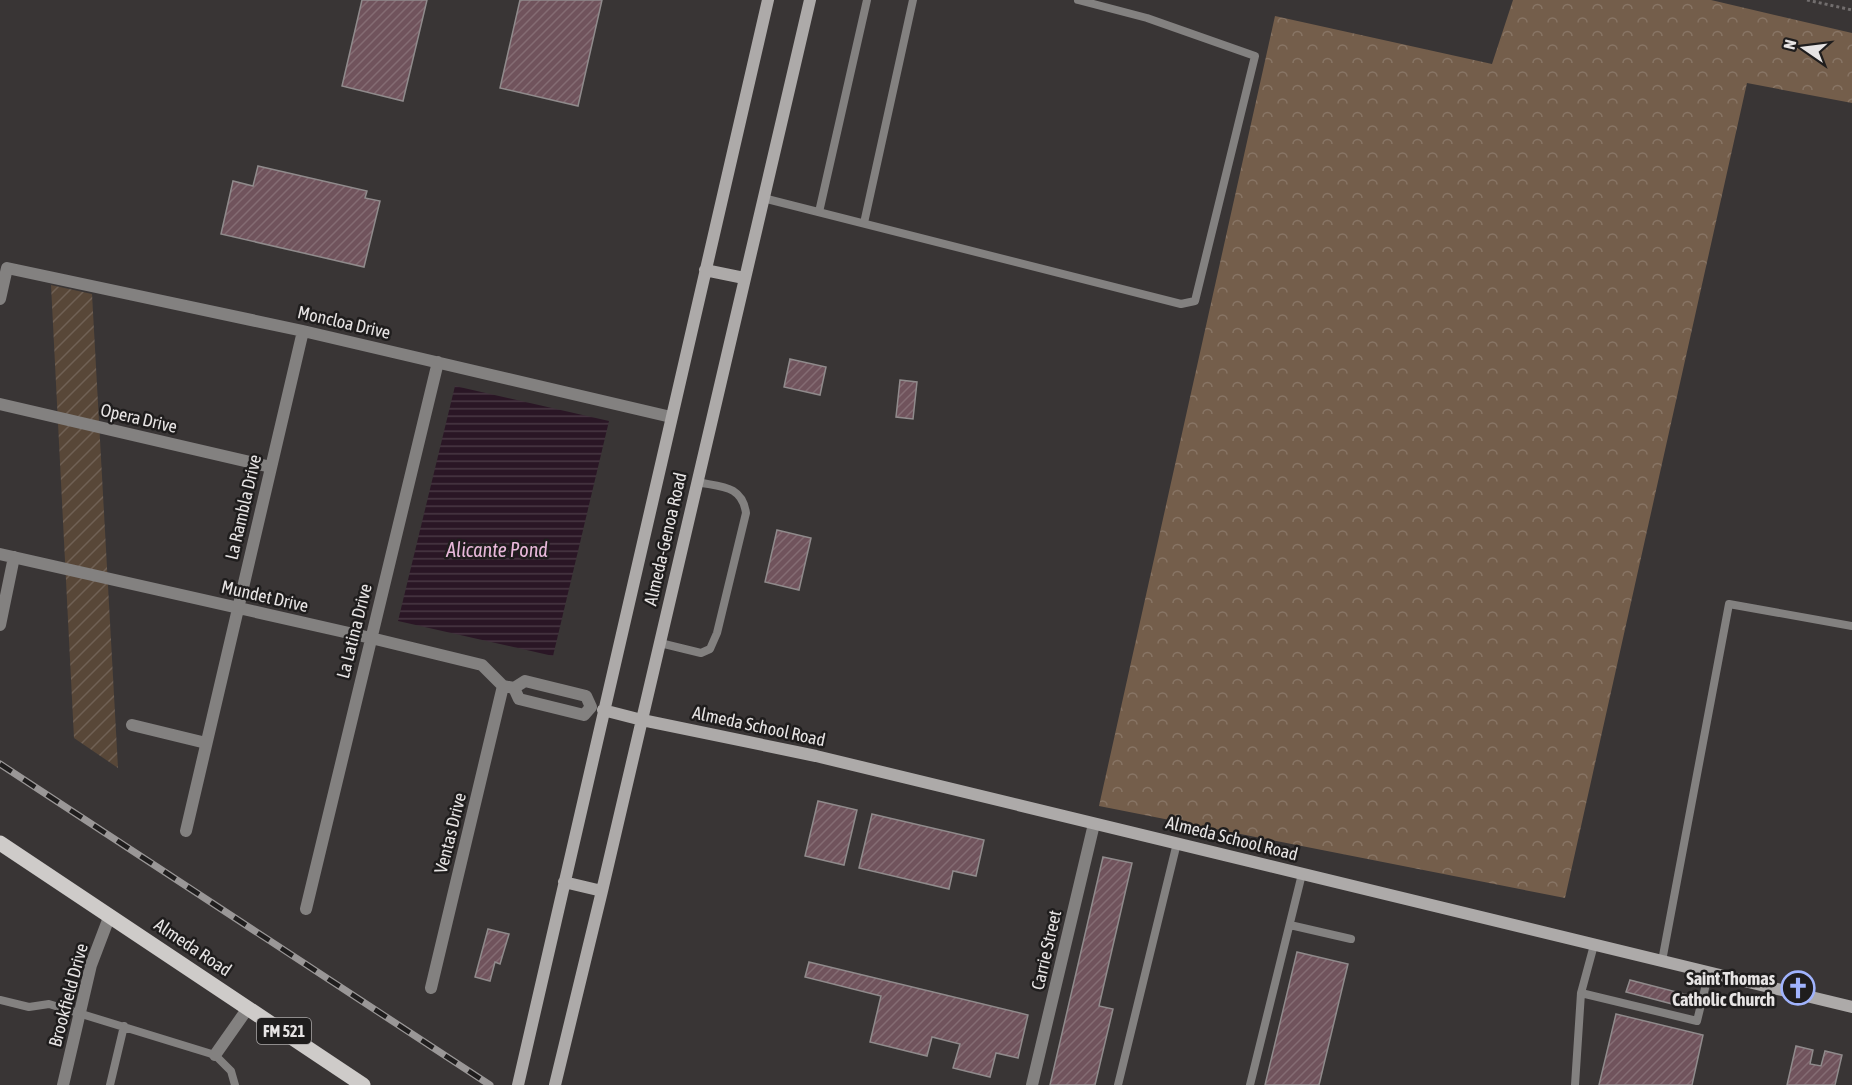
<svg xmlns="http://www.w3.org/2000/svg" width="1852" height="1085" font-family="'Asap Condensed',sans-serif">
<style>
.forest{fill:url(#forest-crowns)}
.garden{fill:url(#garden-furrows)}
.water{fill:url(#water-rules)}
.building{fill:url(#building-hatch);stroke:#908b8c;stroke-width:1.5}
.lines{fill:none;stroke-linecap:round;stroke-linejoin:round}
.path{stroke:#726e6e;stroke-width:3;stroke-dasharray:3 3;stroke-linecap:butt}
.lane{stroke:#838180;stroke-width:8}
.street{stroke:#838180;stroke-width:12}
.secondary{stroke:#adaaa9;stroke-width:12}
.primary{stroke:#cecbc9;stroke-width:15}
.rail-casing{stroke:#9a9797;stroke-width:7}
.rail{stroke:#1f1d1d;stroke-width:4.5;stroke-dasharray:14;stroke-linecap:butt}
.labels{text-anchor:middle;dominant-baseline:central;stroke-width:5;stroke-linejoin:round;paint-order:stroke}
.shield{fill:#1f1d1d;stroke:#aba8a8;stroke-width:1.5}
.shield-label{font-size:16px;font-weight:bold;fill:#e7e4e4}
.street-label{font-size:18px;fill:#e7e4e4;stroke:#1f1d1d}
.poi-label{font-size:18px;font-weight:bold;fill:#e7e4e4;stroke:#1f1d1d;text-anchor:end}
.water-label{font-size:20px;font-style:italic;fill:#e8b8da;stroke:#1f1d1d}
</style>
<defs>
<pattern id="forest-crowns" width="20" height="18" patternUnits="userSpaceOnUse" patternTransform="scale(1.5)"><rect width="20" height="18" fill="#745e4b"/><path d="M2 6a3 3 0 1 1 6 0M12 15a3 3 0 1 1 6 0" fill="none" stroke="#887565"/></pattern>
<pattern id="garden-furrows" width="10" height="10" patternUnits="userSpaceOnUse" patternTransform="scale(1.5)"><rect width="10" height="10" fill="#584738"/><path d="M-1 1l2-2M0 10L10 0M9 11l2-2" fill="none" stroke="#706155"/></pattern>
<pattern id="water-rules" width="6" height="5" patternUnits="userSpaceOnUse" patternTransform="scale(1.5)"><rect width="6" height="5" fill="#2a1625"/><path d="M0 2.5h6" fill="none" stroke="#493844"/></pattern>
<pattern id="building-hatch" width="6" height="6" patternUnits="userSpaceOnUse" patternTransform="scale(1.5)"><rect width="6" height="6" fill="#70535c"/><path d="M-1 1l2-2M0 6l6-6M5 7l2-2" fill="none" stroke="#846c73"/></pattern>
</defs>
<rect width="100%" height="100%" fill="#393535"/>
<!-- forest -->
<path class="forest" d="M1513 0H1711L1852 33V103L1747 83 1565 898 1099 806 1275 16 1492 64Z"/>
<!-- garden -->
<path class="garden" d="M51 285 92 294 118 768 74 738Z"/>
<!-- water -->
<path class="water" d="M455 386 609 421 553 656 398 621Z"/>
<!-- building -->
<path class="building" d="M362 0H427L403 101 342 86Z
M520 0H602L578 106 500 88Z
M258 166 367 191 365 198 380 201 364 267 221 234 233 181 253 186Z
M790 359 826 367 820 395 784 387Z
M900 380 917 382 913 419 896 417Z
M777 530 811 538 799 590 765 582Z
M818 801 857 810 844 865 805 856Z
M872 814 984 840 976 876 953 871 949 889 859 868Z
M1103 857 1132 863 1099 1006 1113 1009 1095 1085H1050Z
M488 929 509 934 500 964 495 962 490 981 475 977Z
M1297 952 1348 964 1319 1085H1265Z
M809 962 1028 1015 1018 1058 996 1053 990 1077 953 1068 960 1044 932 1037 927 1056 870 1042 881 996 805 977Z
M1630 980 1688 995 1684 1007 1626 992Z
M1616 1014 1703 1035 1692 1085H1599Z
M1796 1046 1813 1050 1810 1064 1821 1066 1825 1051 1842 1055 1835 1085H1787Z"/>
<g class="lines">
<!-- path -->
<path class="path" d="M1807 0 1852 10"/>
<!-- lane -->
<path class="lane" d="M763 198 1181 304 1195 301 1255 56 1147 18 1078 0
M819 212 867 0
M864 223 913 0
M660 643 701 653 710 649 717 633 746 513C742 485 721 487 697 482
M1290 925 1351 939
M1594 945 1581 993 1697 1021 1709 972
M1662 961 1729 604 1852 626
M0 1000 29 1007 49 1004 215 1055 231 1071 235 1085
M110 1085 124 1026
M1118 1085 1177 843
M1250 1085 1302 874
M1575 1085 1581 993"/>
<!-- street -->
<path class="street" d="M0 299 7 268 303 331 671 417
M0 404 271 467
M0 554 371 638 482 665 503 686 514 688 525 681 586 696 591 707
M0 625 14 557
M514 688 519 699 584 715 591 707
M132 725 206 743
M186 831 303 331
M306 909 438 362
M431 988 503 686
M215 1055 248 1008
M63 1085 91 965 110 915
M1032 1085 1094 824"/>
<!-- secondary -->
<path class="secondary" d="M705 270 744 278
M603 710 642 720 816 756 1852 1007
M564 882 602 891
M518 1085 768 0
M555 1085 602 891 810 0"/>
<!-- primary -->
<path class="primary" d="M0 843 363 1085"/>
<!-- rail casing -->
<g class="rail-casing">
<path id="rail" d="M0 764 490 1085"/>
</g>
<!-- rail -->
<use href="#rail" class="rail"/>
</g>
<!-- icons -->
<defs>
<g id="church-ring" transform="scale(1.725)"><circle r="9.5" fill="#1f1d1d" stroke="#a0b3fd" stroke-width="1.5"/><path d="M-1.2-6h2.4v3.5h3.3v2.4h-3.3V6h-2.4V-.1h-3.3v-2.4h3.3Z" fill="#a0b3fd"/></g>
</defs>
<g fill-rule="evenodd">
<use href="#church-ring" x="1798" y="988"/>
</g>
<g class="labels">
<!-- shield labels -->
<rect class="shield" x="257" y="1018" width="54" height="26" rx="4.5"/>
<g class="shield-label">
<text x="284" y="1031">FM 521</text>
</g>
<!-- street labels -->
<g class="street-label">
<text transform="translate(344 322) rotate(13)">Moncloa Drive</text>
<text transform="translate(139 418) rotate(13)">Opera Drive</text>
<text transform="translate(243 507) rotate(-77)">La Rambla Drive</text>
<text transform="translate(665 539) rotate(-77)">Almeda-Genoa Road</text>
<text transform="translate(265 596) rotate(13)">Mundet Drive</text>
<text transform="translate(354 631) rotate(-76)">La Latina Drive</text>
<text transform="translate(759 726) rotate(12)">Almeda School Road</text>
<text transform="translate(450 833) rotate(-76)">Ventas Drive</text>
<text transform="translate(1232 838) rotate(14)">Almeda School Road</text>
<text transform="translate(193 947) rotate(34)">Almeda Road</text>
<text transform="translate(1046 950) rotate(-77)">Carrie Street</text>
<text transform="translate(68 995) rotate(-75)">Brookfield Drive</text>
</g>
<!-- poi labels -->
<g class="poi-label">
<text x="1775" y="978">Saint Thomas<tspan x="1775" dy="21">Catholic Church</tspan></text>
</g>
<!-- water labels -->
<g class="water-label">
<text x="497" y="549">Alicante Pond</text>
</g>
</g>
<!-- north arrow -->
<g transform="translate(1804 48) rotate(284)" stroke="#1f1d1d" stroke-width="4.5" paint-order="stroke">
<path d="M0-4.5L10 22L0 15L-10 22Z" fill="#e7e4e4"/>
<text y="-9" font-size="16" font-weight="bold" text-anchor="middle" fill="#e7e4e4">N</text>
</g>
</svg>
